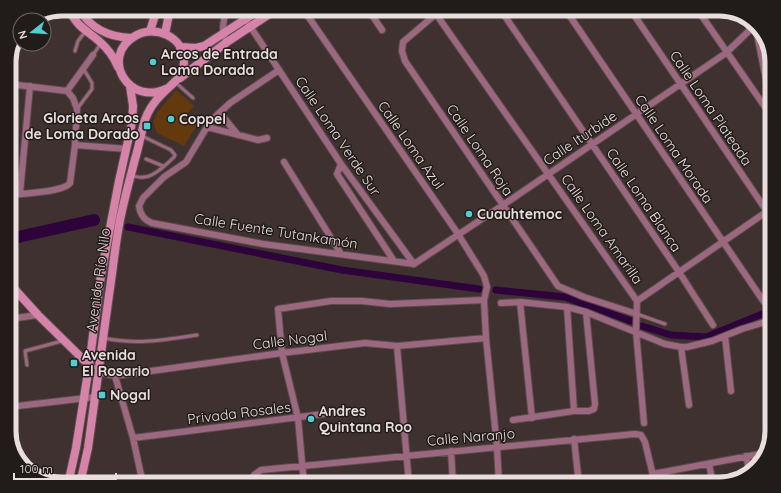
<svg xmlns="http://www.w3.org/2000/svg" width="781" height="493" font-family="Quicksand,sans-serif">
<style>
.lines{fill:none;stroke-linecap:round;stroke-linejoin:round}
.canal{stroke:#2e033b;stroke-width:7}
.river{stroke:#2e033b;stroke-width:12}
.building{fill:#65390e}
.lane-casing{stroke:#5a4d4b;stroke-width:5}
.street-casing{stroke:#5a4d4b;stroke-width:8}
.secondary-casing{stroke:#5a4d4b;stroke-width:10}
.lane{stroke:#9c6880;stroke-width:3}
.street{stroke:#9c6880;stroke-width:6}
.secondary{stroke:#d583a9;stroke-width:8}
.poi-dot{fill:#52cdcf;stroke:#211b1a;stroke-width:1.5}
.labels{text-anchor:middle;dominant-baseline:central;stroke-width:3;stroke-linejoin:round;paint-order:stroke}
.poi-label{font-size:14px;font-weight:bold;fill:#e8dedd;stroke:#211b1a;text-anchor:start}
.street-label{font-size:14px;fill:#e8dedd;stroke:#211b1a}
.rim{fill:none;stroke:#e8dedd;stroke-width:5}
</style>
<rect width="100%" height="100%" fill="#3f312f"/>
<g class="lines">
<!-- canal -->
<path class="canal" d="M128 227 342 270 479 289
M496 290 565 297 631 321
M642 326 671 335 706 337 772 310"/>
<!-- river -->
<path class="river" d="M9 239 94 220"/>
</g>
<!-- building -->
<path class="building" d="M176 90 194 106 184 117 197 125 184 146 157 133 153 122 157 113Z"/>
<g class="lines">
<!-- lane casing -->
<g class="lane-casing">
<path id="lane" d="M75 51 78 41 85 32
M93 55 101 43
M175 82 193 98
M77 109 92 89V83L83 68
M146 159 163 166
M131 176C135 176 140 178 144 177 154 177 167 164 174 157L175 155 171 150 142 136
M637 314 665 324
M103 338C137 345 163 340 197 335
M27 365 25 351 62 341"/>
</g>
<!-- street casing -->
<g class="street-casing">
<path id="street" d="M226 9C224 22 220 31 227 42
M303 9 458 234 484 276 487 287 484 300 486 338 497 447 499 484
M368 9 382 30
M434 9 436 14 637 301 636 331 644 423
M500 9 679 272 713 325
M565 9 764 302 772 301
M630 9 772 219
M697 9 772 117
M436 14 403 42 402 51 405 61 558 286 584 297 637 314
M248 23 341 164 414 264
M755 25 772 108
M279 70 230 103 216 116 207 127 186 162 164 177 143 198 139 206C140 214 144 220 152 223L263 244 414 264
M9 84 67 91
M67 91 93 55
M220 113 238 135
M207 127 258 140 267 138
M75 145 127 149
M284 162 341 254
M341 164 337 174 394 261
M20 193 30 86
M9 195C21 194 64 192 70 183L75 145 77 109 73 98 67 91
M414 264 503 205 726 53 755 25
M637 301 772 208
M520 302 532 418
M501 303 520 302 567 307 586 312 665 344 681 347H687L712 341 742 329 772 320
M567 307 574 411
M9 319 38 315
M725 336 731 391
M397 346 409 484
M681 347 689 405
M9 348 13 378
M98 372 115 376 282 353 365 343 397 346 486 338
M115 376 133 438 143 484
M9 407 95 397
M513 420 574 411H589L594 409 595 404 586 312
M133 438 347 411
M574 439 579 484
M451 451 453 484
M746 456 750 473
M709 464 713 484
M653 474 765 453
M255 484 254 475 261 470 635 434 641 435 645 442 655 484
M304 484 298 418 282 353 278 309 331 301H362L390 304 484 300
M659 484 663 473"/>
</g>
<!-- secondary casing -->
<g class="secondary-casing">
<path id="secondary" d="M69 9C77 27 85 29 99 41 107 48 114 57 118 67
M79 9C91 29 108 37 131 38
M150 31 157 9
M165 34 170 9
M180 47 196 48 204 46 261 9
M180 78 227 42 277 9
M9 283 38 315 91 367
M68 484 76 448 89 366 101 275 119 181 132 123 133 106 130 86
M80 484 88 448C95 397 102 346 109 295 113 270 115 245 120 220 124 200 130 179 135 159 139 146 141 133 145 120 148 111 154 102 161 95 171 84 184 78 184 61 184 37 155 24 135 36 99 57 129 108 168 88"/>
</g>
<!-- lane -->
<use href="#lane" class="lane"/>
<!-- street -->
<use href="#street" class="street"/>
<!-- secondary -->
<use href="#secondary" class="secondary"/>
</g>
<!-- markers -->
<g class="poi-dot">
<circle cx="153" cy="62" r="4"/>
<circle cx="171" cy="119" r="4"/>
<rect x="143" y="122" width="8" height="8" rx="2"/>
<circle cx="469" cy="214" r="4"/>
<rect x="70" y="359" width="8" height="8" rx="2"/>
<rect x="98" y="391" width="8" height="8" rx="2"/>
<circle cx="311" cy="419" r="4"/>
</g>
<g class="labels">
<!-- poi labels -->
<g class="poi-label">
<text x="161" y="54">Arcos de Entrada<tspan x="161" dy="16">Loma Dorada</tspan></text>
<text x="139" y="118" text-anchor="end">Glorieta Arcos<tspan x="139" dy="16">de Loma Dorado</tspan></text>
<text x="179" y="119">Coppel</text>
<text x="477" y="214">Cuauhtemoc</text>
<text x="82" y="355">Avenida<tspan x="82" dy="16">El Rosario</tspan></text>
<text x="110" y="395">Nogal</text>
<text x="319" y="411">Andres<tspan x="319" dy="16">Quintana Roo</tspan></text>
</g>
<!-- street labels -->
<g class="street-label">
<text transform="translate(711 108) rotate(56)">Calle Loma Plateada</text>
<text transform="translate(338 136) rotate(56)">Calle Loma Verde Sur</text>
<text transform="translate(580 138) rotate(-34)">Calle Iturbide</text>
<text transform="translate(411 145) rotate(55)">Calle Loma Azul</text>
<text transform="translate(674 149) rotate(56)">Calle Loma Morada</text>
<text transform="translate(480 150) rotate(56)">Calle Loma Roja</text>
<text transform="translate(644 200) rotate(56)">Calle Loma Blanca</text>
<text transform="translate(602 229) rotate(55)">Calle Loma Amarilla</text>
<text transform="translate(276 231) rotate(9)">Calle Fuente Tutankamón</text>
<text transform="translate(98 280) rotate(-82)">Avenida Río Nilo</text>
<text transform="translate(290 340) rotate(-7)">Calle Nogal</text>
<text transform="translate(239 413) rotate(-7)">Privada Rosales</text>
<text transform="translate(471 437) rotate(-5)">Calle Naranjo</text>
</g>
</g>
<!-- crop -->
<path d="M0 0H781V493H0ZM62 16H719A46 46 0 0 1 765 62V431A46 46 0 0 1 719 477H62A46 46 0 0 1 16 431V62A46 46 0 0 1 62 16Z" fill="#211b1a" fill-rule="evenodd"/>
<path class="rim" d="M62 16H719A46 46 0 0 1 765 62V431A46 46 0 0 1 719 477H62A46 46 0 0 1 16 431V62A46 46 0 0 1 62 16Z"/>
<!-- north arrow -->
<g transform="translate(32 32) rotate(253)"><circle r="19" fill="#211b1a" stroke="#716968"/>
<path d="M0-3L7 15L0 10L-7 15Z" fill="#52cdcf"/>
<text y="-6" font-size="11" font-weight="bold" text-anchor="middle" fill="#e8dedd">N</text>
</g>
<!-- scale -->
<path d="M14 473v6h102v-6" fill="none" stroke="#e8dedd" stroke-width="2"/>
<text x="20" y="473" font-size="12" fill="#e8dedd" stroke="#211b1a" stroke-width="3" paint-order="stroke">100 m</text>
</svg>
